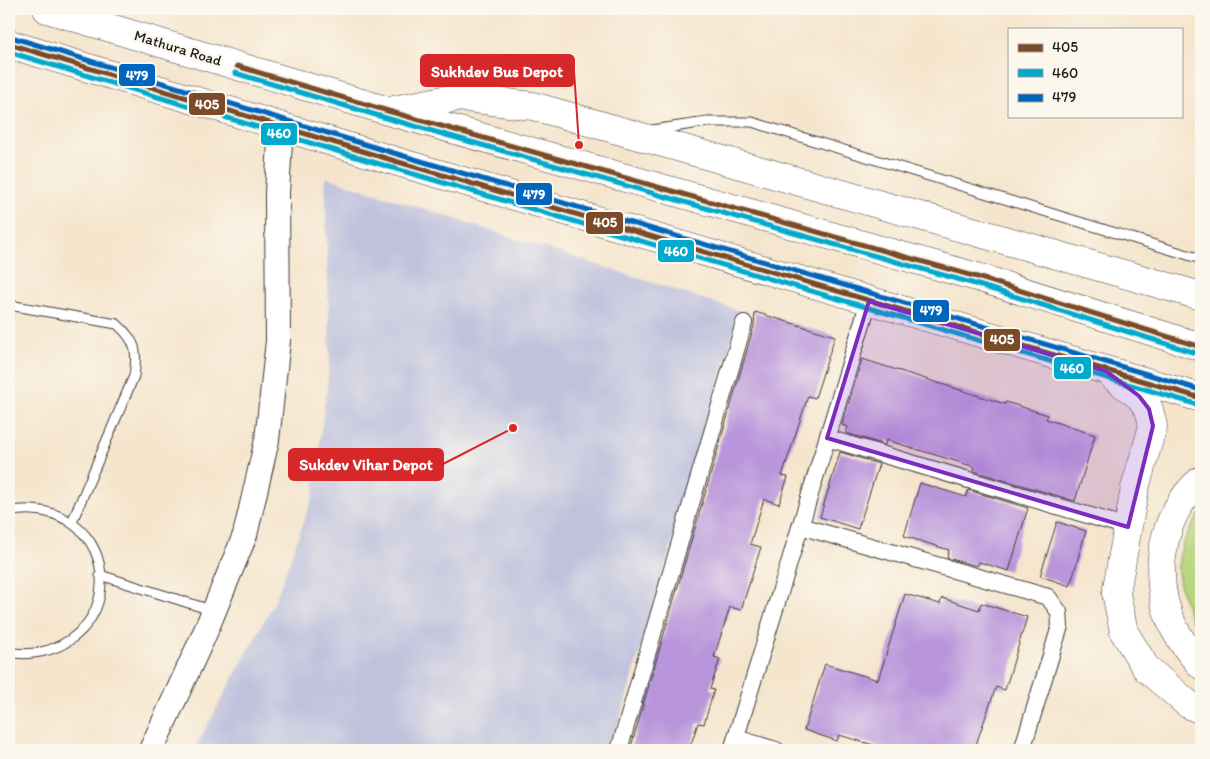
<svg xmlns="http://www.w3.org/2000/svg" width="1210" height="759" font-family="Itim,sans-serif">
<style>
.industrial{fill:#c0c2dd}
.green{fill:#b7d67d;stroke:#6a794c}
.building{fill:#b996db}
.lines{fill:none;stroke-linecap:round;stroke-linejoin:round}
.lane-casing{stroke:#3d3a37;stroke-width:11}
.street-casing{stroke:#3d3a37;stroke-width:18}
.secondary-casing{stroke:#3d3a37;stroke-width:26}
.highway-casing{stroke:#3d3a37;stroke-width:29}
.lane{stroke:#fff;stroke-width:9}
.street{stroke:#fff;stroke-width:16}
.secondary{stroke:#fff;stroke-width:24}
.highway{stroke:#fff;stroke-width:28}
.bus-1-casing{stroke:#fbf7ec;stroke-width:9}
.bus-2-casing{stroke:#fbf7ec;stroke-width:9}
.bus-3-casing{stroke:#fbf7ec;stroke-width:9}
.bus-1{stroke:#7a4b2a;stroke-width:5}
.bus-2{stroke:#00a9ce;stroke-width:5}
.bus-3{stroke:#0065bd;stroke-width:5}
.marked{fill:#7b2cbf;fill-opacity:0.2;stroke:#7b2cbf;stroke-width:4;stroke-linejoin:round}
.labels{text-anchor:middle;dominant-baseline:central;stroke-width:5;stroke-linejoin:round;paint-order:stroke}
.street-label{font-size:15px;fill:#1c1c1c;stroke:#fbf7ec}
.leader{fill:none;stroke:#d62828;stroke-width:2}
.callout-dot{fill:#d62828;stroke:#fbf7ec;stroke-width:2}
.callout{fill:#d62828;stroke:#d62828;stroke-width:2}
.callout-label{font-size:16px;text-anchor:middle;font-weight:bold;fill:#fff}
.line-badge{stroke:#fbf7ec;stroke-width:2}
.badge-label{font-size:14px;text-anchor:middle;font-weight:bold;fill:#fff}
</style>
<rect width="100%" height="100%" fill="#fbf7ec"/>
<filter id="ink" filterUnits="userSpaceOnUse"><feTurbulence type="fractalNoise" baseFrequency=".02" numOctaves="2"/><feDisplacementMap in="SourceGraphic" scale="10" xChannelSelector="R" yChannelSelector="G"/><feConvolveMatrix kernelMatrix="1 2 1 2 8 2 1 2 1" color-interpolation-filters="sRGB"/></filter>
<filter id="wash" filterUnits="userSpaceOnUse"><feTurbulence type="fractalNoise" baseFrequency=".0096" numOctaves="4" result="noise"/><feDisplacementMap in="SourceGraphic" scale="20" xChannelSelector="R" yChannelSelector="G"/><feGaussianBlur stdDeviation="1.12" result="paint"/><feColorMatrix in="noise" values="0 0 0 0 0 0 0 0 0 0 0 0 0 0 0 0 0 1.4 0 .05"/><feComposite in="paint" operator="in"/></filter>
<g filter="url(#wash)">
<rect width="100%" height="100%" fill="#f5e5cd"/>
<!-- industrial -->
<path class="industrial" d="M325 177 740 311 611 750H194L275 601 313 496 330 361Z"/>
<!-- green -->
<path class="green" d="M1201 513V636C1190 625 1177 582 1178 566 1180 547 1189 528 1201 513Z"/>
<g id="blocks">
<!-- building -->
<path class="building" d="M755 312 835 336 815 398 808 396 782 476 788 477 779 504 764 499 750 544 761 547 741 610 730 607 714 657 720 659 710 689 714 690 704 724 698 723 689 750H630L754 326Z
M862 359 1005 404 1006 402 1048 415 1046 419 1095 435 1075 501 974 471 975 467 886 440 885 445 846 433 848 427 842 425Z
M840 452 879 464 858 529 820 517Z
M920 483 966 497 968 490 1028 508 1009 571 979 562 977 566 947 558 949 550 904 536Z
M1057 522 1086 531 1070 586 1040 576Z
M905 594 940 604 942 598 979 610 981 603 1027 617 1005 690 996 687 974 750H891L839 735 837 741 804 730 825 664 878 680Z"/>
</g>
</g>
<g filter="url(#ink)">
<use href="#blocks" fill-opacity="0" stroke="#3d3a37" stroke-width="1"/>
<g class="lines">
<!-- lane casing -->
<g class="lane-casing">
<path id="lane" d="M652 130 707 122H752L1201 259
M9 305 117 324C136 341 138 351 134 376L72 522
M9 512C57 501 104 533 101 585 99 632 52 661 9 652
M100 575 214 611"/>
</g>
<!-- street casing -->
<g class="street-casing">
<path id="street" d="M827 438 1128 527
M800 526 1048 597 1059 612 1060 626 1022 750
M736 738 776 750
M619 750 744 323
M732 750 869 301"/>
</g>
<!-- secondary casing -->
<g class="secondary-casing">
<path id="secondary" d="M151 750 204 635 245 535 267 440 278 341 277 193 281 126"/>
</g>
<!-- highway casing -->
<g class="highway-casing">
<path id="highway" d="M47 9 388 111 977 277 1201 347
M9 44 395 161 1201 398
M394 110 458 97 533 106 1201 296
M1114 377 1139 396 1149 409 1153 426 1135 488 1116 593 1124 632 1146 668 1188 704 1201 710
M1201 480C1160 514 1150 580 1174 628 1181 642 1191 654 1201 665"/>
</g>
<!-- lane -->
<use href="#lane" class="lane"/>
<!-- street -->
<use href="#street" class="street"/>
<!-- secondary -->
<use href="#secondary" class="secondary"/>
<!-- highway -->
<use href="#highway" class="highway"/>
<!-- bus-1 casing -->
<g class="bus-1-casing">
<path id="bus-1" d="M9 44 395 161 1201 398
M237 66 388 111 977 277 1201 347"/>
</g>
<!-- bus-2 casing -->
<g class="bus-2-casing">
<path id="bus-2" d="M9 52 393 168 1199 405
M235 73 386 118 975 284 1199 354"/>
</g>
<!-- bus-3 casing -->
<g class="bus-3-casing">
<path id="bus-3" d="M11 37 397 154 1201 390"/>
</g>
<!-- bus-1 -->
<use href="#bus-1" class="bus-1"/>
<!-- bus-2 -->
<use href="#bus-2" class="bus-2"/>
<!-- bus-3 -->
<use href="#bus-3" class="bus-3"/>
</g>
</g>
<!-- marked area -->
<path class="marked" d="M869 301 1106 371 1139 396 1149 409 1153 426 1128 527 827 438Z"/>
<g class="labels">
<!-- street labels -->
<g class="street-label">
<text transform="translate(178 48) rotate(17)">Mathura Road</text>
</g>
</g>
<!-- callouts -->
<path class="leader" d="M579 145L574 71M513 428L443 464"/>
<g class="callout-dot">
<circle cx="579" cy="145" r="5"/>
<circle cx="513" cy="428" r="5"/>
</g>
<g class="callout">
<rect x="421" y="55" width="153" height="31" rx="5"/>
<rect x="289" y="449" width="154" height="31" rx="5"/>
</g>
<g class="callout-label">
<text x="497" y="77">Sukhdev Bus Depot</text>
<text x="366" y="470">Sukdev Vihar Depot</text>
</g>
<g class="line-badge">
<rect x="118" y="63" width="38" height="24" rx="5" fill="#0065bd"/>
<rect x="188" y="92" width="38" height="24" rx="5" fill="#7a4b2a"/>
<rect x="260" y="122" width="38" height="24" rx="5" fill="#00a9ce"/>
<rect x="515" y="182" width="38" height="24" rx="5" fill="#0065bd"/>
<rect x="585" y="211" width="39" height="24" rx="5" fill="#7a4b2a"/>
<rect x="657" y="239" width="38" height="24" rx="5" fill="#00a9ce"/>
<rect x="912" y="299" width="38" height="24" rx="5" fill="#0065bd"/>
<rect x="983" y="328" width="38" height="24" rx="5" fill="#7a4b2a"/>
<rect x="1053" y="356" width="39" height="24" rx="5" fill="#00a9ce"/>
</g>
<g class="badge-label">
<text x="137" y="80">479</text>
<text x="207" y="109">405</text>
<text x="279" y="138">460</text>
<text x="534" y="199">479</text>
<text x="605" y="227">405</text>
<text x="676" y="256">460</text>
<text x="931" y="315">479</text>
<text x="1002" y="344">405</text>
<text x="1072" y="373">460</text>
</g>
<!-- margin -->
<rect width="1210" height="759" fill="none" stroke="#fbf7ec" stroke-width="30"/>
<!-- legend -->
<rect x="1008" y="28" width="175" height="90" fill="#fbf7ec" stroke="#a29f99"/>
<rect x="1018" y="44" width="25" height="8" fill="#7a4b2a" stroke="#a29f99"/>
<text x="1052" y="52" font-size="15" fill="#1c1c1c">405</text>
<rect x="1018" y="69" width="25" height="8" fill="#00a9ce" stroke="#a29f99"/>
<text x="1052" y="78" font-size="15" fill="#1c1c1c">460</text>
<rect x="1018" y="94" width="25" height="8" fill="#0065bd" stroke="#a29f99"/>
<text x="1052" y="102" font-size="15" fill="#1c1c1c">479</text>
</svg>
